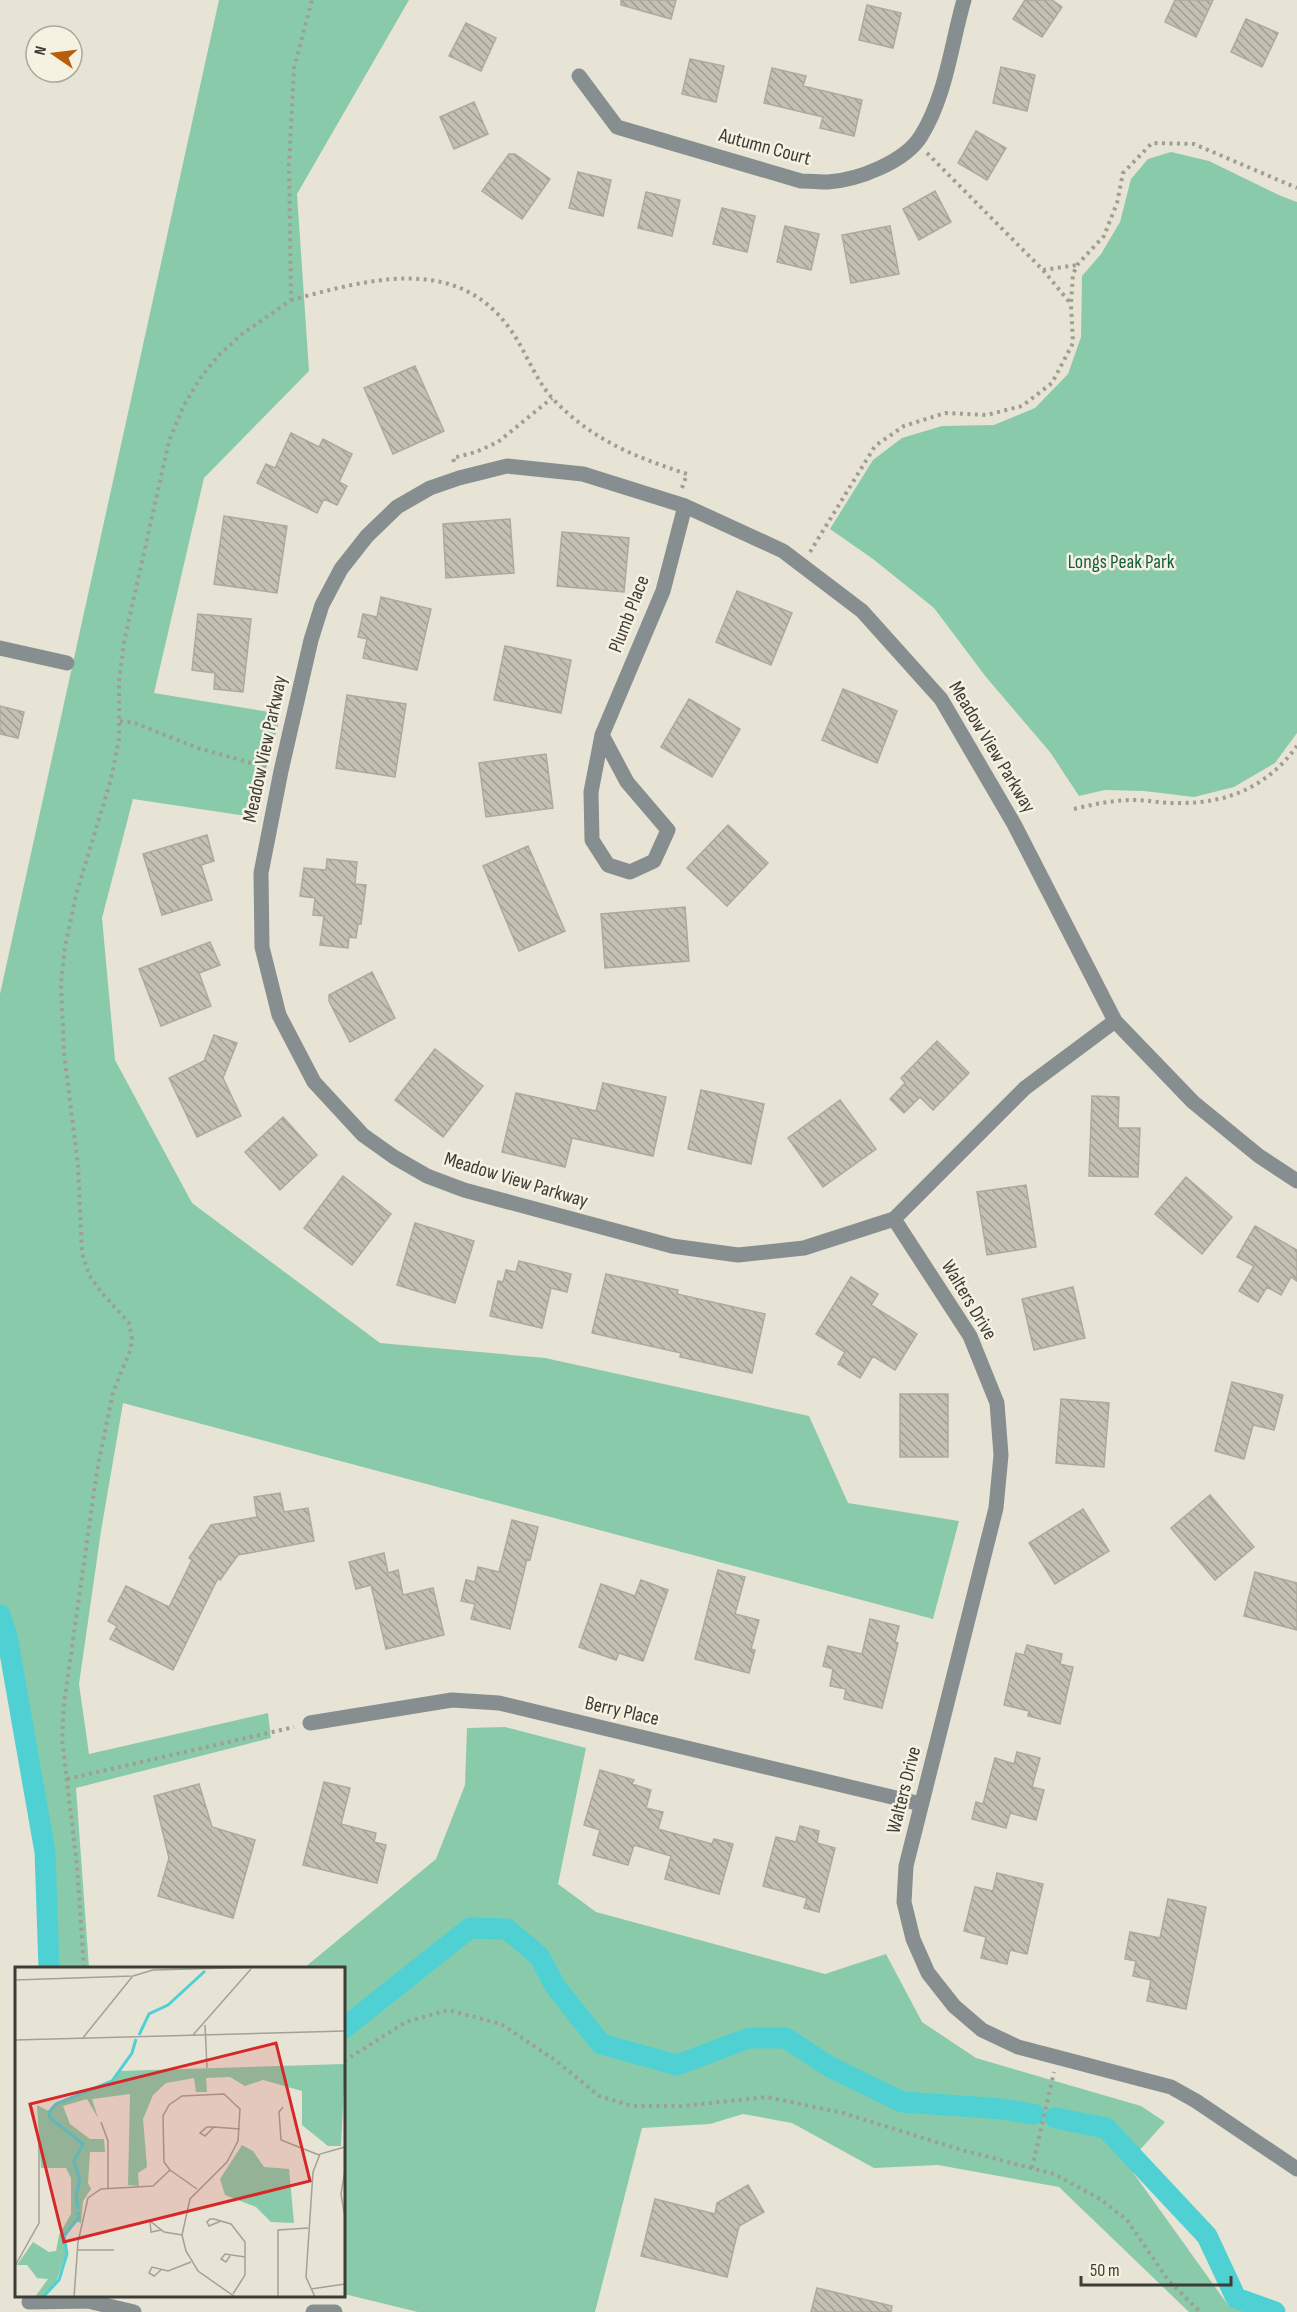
<svg xmlns="http://www.w3.org/2000/svg" width="1297" height="2312" font-family="'Sofia Sans Condensed',sans-serif">
<style>
.park{fill:#89caaa}
.lines{fill:none;stroke-linecap:round;stroke-linejoin:round}
.canal{stroke:#4fd1d4;stroke-width:21}
.building{fill:url(#building-back-hatch);stroke:#adaa9c;stroke-width:1.5}
.path{stroke:#a09e93;stroke-width:4;stroke-dasharray:3 4.5;stroke-linecap:butt}
.minor{stroke:#878e90;stroke-width:15}
.labels{text-anchor:middle;dominant-baseline:central;stroke-width:5;stroke-linejoin:round;paint-order:stroke}
.street-label{font-size:20px;fill:#3d3c36;stroke:#f5f2e2}
.park-label{font-size:20px;fill:#135e42;stroke:#f5f2e2}
.inset-river{fill:none;stroke:#4fd1d4;stroke-width:3}
.inset-road{fill:none;stroke:#a3a195;stroke-width:1.5}
.view{fill:#d62828;fill-opacity:0.15;stroke:#d62828;stroke-width:3}
.inset-edge{fill:none;stroke:#3d3c36;stroke-width:3}
</style>
<defs>
<pattern id="building-back-hatch" width="6" height="6" patternUnits="userSpaceOnUse" patternTransform="scale(1.5)"><rect width="6" height="6" fill="#c4c1b3"/><path d="M-1 5l2 2M0 0l6 6M5-1l2 2" fill="none" stroke="#a09e92"/></pattern>
</defs>
<rect width="100%" height="100%" fill="#e7e4d5"/>
<!-- park -->
<path class="park" d="M219 0H409L297 194 309 371 204 478 154 693 281 714 253 817 133 799 102 918 115 1060 192 1203 380 1343 545 1358 809 1416 848 1503 959 1521 933 1619 123 1403 101 1531 79 1684 89 1754 268 1713 271 1738 76 1788 89 1968H51L36 1780 21 1687 0 1612V994Z
M1171 152 1209 161 1281 196 1297 202V733L1275 763 1234 787 1194 797 1144 791 1105 790 1079 796 1050 752 986 677 934 608 873 559 830 529 873 460 902 438 942 426 994 425 1035 408 1068 374 1081 337 1082 276 1101 254 1120 222 1131 179 1148 159Z
M505 1727 586 1748 558 1884 596 1912 825 1974 886 1954 922 2022 976 2058 1141 2106 1165 2122 1127 2164 1228 2305 1252 2312H1189L1059 2187 938 2165 874 2168 792 2123 743 2114 710 2124 642 2128 595 2312H418L344 2294V1968H304L436 1859 465 1785 467 1728Z"/>
<g class="lines">
<!-- canal -->
<path class="canal" d="M0 1615 7 1636 45 1852 49 1968
M344 2028 470 1928 507 1929 539 1956 555 1986 601 2044 677 2065 749 2038H786L830 2067 902 2102 1003 2109 1034 2114
M1055 2118 1106 2128 1207 2236 1236 2298 1275 2312"/>
</g>
<!-- building -->
<path class="building" d="M621 0H676L671 19 621 5Z
M1025 0H1052L1062 7 1042 37 1013 19Z
M1175 0H1213L1196 37 1165 22Z
M867 5 901 13 893 48 859 40Z
M1246 19 1278 33 1262 67 1231 52Z
M466 23 496 38 481 71 449 56Z
M690 59 724 66 716 102 682 94Z
M1001 67 1035 75 1027 111 993 103Z
M772 68 806 76 803 86 862 100 854 136 820 128 823 117 764 103Z
M474 102 488 134 454 149 440 117Z
M976 131 1006 148 987 180 958 163Z
M509 154H515L550 179 522 219 482 191Z
M578 172 611 180 603 216 569 208Z
M935 191 951 222 919 240 903 209Z
M646 192 680 200 672 236 638 228Z
M722 208 755 216 747 252 713 244Z
M785 226 819 234 811 270 777 262Z
M890 226 899 274 851 283 842 235Z
M415 366 444 431 393 454 364 388Z
M291 433 319 447 323 439 352 454 339 482 347 486 337 505 324 499 317 513 257 483 266 464 275 468Z
M224 516 287 526 277 593 214 584Z
M510 519 514 573 446 578 443 524Z
M562 532 629 538 624 592 557 586Z
M737 591 792 613 771 665 716 642Z
M381 597 431 609 417 670 363 658 367 639 358 637 363 614 377 617Z
M198 614 251 619 243 692 214 689 215 673 192 670Z
M505 646 571 660 561 713 494 700Z
M843 689 897 711 877 763 822 740Z
M347 695 406 704 395 777 336 768Z
M689 699 740 729 712 777 661 747Z
M0 706 24 712 18 738 0 734Z
M546 754 553 808 486 817 479 763Z
M728 825 768 863 727 906 687 868Z
M207 835 214 861 201 865 212 900 162 915 143 854Z
M528 846 565 931 519 951 483 866Z
M327 859 357 862 355 884 366 885 361 924H358L356 938 349 937 348 948 320 945 324 916 313 915 315 898 300 896 304 868 326 870Z
M685 907 689 961 605 968 601 914Z
M210 942 220 965 199 973 211 1006 161 1026 139 969Z
M372 972 395 1018 350 1042 329 1001V995Z
M214 1035 237 1043 223 1078 241 1116 197 1137 169 1078 204 1061Z
M937 1041 969 1073 933 1110 920 1097 904 1113 890 1099 905 1083 901 1078Z
M435 1049 483 1086 443 1137 395 1100Z
M603 1083 666 1097 653 1156 572 1138 565 1167 502 1152 516 1093 596 1111Z
M701 1090 764 1104 751 1164 688 1149Z
M1092 1096 1119 1097 1118 1128H1140L1138 1177 1089 1176Z
M840 1100 876 1149 823 1187 788 1138Z
M283 1117 317 1155 280 1190 245 1152Z
M343 1176 391 1214 352 1265 304 1228Z
M1186 1177 1232 1217 1202 1254 1155 1214Z
M1026 1185 1036 1247 987 1255 977 1192Z
M415 1223 474 1241 455 1303 397 1285Z
M1255 1226 1297 1250V1281L1291 1277 1281 1295 1267 1287 1258 1302 1239 1291 1254 1266 1237 1257Z
M519 1261 571 1274 567 1292 551 1288 542 1328 490 1316 498 1281 503 1282 506 1270 516 1272Z
M606 1274 678 1290 677 1294 765 1314 752 1373 680 1357 681 1353 592 1333Z
M851 1277 878 1294 871 1305 917 1334 895 1370 873 1356 860 1378 838 1364 845 1352 816 1334Z
M1073 1287 1085 1338 1034 1350 1022 1299Z
M1232 1382 1283 1395 1274 1430 1253 1425 1244 1459 1215 1451Z
M900 1394H948V1457H900Z
M1061 1399 1109 1403 1104 1467 1056 1463Z
M280 1493 284 1512 308 1508 314 1541 238 1555 220 1580 218 1578 173 1670 110 1639 117 1626 108 1621 126 1586 169 1607 192 1560 189 1558 211 1525 257 1517 254 1497Z
M1210 1495 1254 1547 1215 1580 1171 1528Z
M1083 1509 1109 1551 1055 1584 1029 1543Z
M512 1520 538 1527 530 1560 527 1559 510 1629 471 1619 475 1604 461 1601 466 1580 475 1582 478 1567 499 1572Z
M384 1553 388 1573 398 1570 403 1595 433 1588 444 1635 386 1649 371 1585 356 1589 349 1562Z
M718 1570 745 1577 735 1614 759 1620 751 1649 755 1650 749 1673 695 1659Z
M1255 1572 1297 1583V1630L1244 1616Z
M641 1580 668 1590 643 1661 619 1653 616 1660 579 1647 601 1584 635 1596Z
M870 1619 899 1626 895 1642 898 1643 882 1708 844 1699 846 1689 830 1686 833 1669 823 1666 828 1646 862 1654Z
M1027 1645 1062 1654 1060 1664 1073 1667 1060 1724 1028 1716 1029 1711 1004 1705 1016 1653 1024 1655Z
M1017 1752 1040 1758 1032 1787 1044 1790 1036 1820 1010 1813 1006 1828 972 1819 976 1802 983 1804 995 1758 1014 1764Z
M600 1770 634 1780 632 1784 651 1790 646 1808 663 1812 658 1829 712 1844 714 1839 733 1844 719 1894 665 1879 671 1856 634 1845 628 1865 593 1855 600 1830 584 1825Z
M324 1782 350 1788 341 1824 376 1833 374 1842 386 1845 377 1883 303 1865Z
M199 1784 212 1827 255 1840 233 1918 158 1896 169 1858 154 1796Z
M800 1826 819 1831 817 1843 835 1848 819 1912 804 1908 807 1898 763 1886 776 1837 796 1842Z
M997 1873 1043 1884 1027 1954 1010 1950 1007 1964 981 1958 986 1937 964 1931 975 1887 993 1891Z
M1168 1899 1206 1907 1186 2009 1147 2001 1151 1980 1133 1976 1136 1961 1125 1959 1130 1932 1160 1938Z
M748 2185 764 2212 739 2226 727 2277 641 2256 655 2199 715 2214 717 2203Z
M817 2288 892 2306 891 2312H811Z"/>
<g class="lines">
<!-- path -->
<path class="path" d="M927 153 1043 270 1071 304
M1043 270 1077 265
M291 300C367 280 456 253 510 329 526 351 534 378 553 399 592 440 635 457 687 474L682 488
M454 462 453 458 476 452 498 442 552 398
M810 552 875 446 904 426 945 413 987 415 1022 406 1052 383 1073 343 1071 304 1073 274 1078 264 1104 236 1117 203 1123 173 1152 143 1194 144 1297 188
M120 721 135 723 198 748 265 767
M1074 809C1094 804 1114 800 1134 800 1150 800 1165 804 1181 803 1229 803 1268 786 1297 746
M67 1779 294 1727
M84 1968 77 1866 62 1739 64 1703 97 1471 113 1392 130 1351 132 1339 129 1323 102 1293 89 1275 82 1253 78 1165 64 1053 61 983 65 947 76 895 111 779 119 739V681L124 642 169 441 184 405 201 377 218 356 242 334 291 300 289 163 294 68 312 0
M344 2061 406 2022 448 2010 501 2024 555 2060 599 2096 632 2106H682L767 2097 843 2113 962 2150 1054 2174 1100 2199 1127 2220 1168 2280 1200 2312
M1032 2168 1054 2072"/>
<!-- minor -->
<path class="minor" d="M579 76 617 127 801 181C810 181 819 182 828 182 858 180 905 162 921 136 946 96 951 45 964 0
M0 648 67 663
M602 735 627 782 668 830 654 861 630 872 608 865 592 840 591 792 602 735 663 591 685 506
M1115 1021 1025 1088 894 1219 804 1248 738 1255 672 1246 464 1190 427 1176 394 1157 363 1135 314 1082 279 1015 262 947 261 873 281 771 311 640 322 605 341 569 367 536 397 507 430 488 459 478 507 466 583 474 685 506 783 551 862 611 941 699 1014 824 1115 1021 1193 1102 1259 1156 1297 1181
M894 1219 970 1336 997 1403 1001 1455 996 1508 906 1866 904 1902 913 1939 928 1973 954 2006 982 2030 1018 2047 1171 2087 1196 2101 1297 2169
M310 1723 452 1700 499 1703 921 1804
M29 2302 88 2301 134 2312
M313 2312H335"/>
</g>
<g class="labels">
<!-- street labels -->
<g class="street-label">
<text transform="translate(765 147) rotate(15)">Autumn Court</text>
<text transform="translate(629 614) rotate(-69)">Plumb Place</text>
<text transform="translate(992 747) rotate(59)">Meadow View Parkway</text>
<text transform="translate(265 749) rotate(-78)">Meadow View Parkway</text>
<text transform="translate(516 1180) rotate(17)">Meadow View Parkway</text>
<text transform="translate(969 1300) rotate(59)">Walters Drive</text>
<text transform="translate(622 1711) rotate(13)">Berry Place</text>
<text transform="translate(904 1790) rotate(-76)">Walters Drive</text>
</g>
<!-- park labels -->
<g class="park-label">
<text x="1121" y="562">Longs Peak Park</text>
</g>
</g>
<!-- overview -->
<g transform="translate(15 1967)">
<rect width="330" height="330" fill="#e7e4d5"/>
<path d="M330 97 326 179H313L287 158V124L248 113 230 119 215 110 191 111 192 125H181L179 111 151 116 138 128 128 152 132 200 123 206 124 219 113 218 115 127 77 132 83 151 72 132 48 139 55 157 75 172H89L90 185H75L73 216 76 222 68 234 66 256 60 254 48 268 51 287 41 315 27 330H20L33 312 22 311 12 298H2L18 275 34 285 41 284 44 268 56 247V211L51 201H26L22 138 35 145 41 137 96 115 105 104ZM227 178 238 184 249 200 274 202 279 256 256 255 241 240 210 228 205 212Z" fill="#89caaa"/>
<path class="inset-river" d="M124 68 134 47 153 38 190 4M63 242 61 228 65 214 59 194 68 177 35 151 34 145 41 137 97 114 117 86 121 72M28 330 44 313 52 287 49 269 64 250 63 245"/>
<path class="inset-road" d="M0 13 118 9 138 3 251 0M190 58 192 101M178 68 236 2M67 72 117 10M0 73 330 64M268 140 264 145 266 173 304 188M86 155 93 174V222M199 160 190 169 185 166 192 160H199L225 162M330 203 326 227 330 251M182 222 155 203 149 195 148 149 154 138 167 129 209 127 225 142 223 174 212 195 175 232 167 268 171 284 183 304 220 330M206 254 194 259 192 255 195 252H199L216 257 230 275V308L218 327M146 263 136 265 135 254 149 265 167 268M63 283H99M215 289 211 295 206 292 210 287 230 290M0 299 24 256V173L17 140M146 303 139 309 134 306 137 300 153 304 176 295M296 322 330 317M59 330 63 275 73 231 86 222 138 219 155 203M263 330V263L293 261M300 330 291 310 298 205 305 187 330 180"/>
<path class="view" d="M261 76 295 214 49 275 15 137Z"/>
<rect width="330" height="330" class="inset-edge"/>
</g>
<!-- north arrow -->
<g transform="translate(54 54) rotate(284)"><circle r="28" fill="#f5f2e2" stroke="#aba99d" stroke-width="1.5"/>
<path d="M0-4.5L10 22L0 15L-10 22Z" fill="#b95c0b"/>
<text y="-9" font-size="16" font-weight="bold" text-anchor="middle" fill="#3d3c36">N</text>
</g>
<!-- scale -->
<path d="M1081 2276v9h150v-9" fill="none" stroke="#3d3c36" stroke-width="3"/>
<text x="1090" y="2276" font-size="18" fill="#3d3c36" stroke="#f5f2e2" stroke-width="4.5" paint-order="stroke">50 m</text>
</svg>
